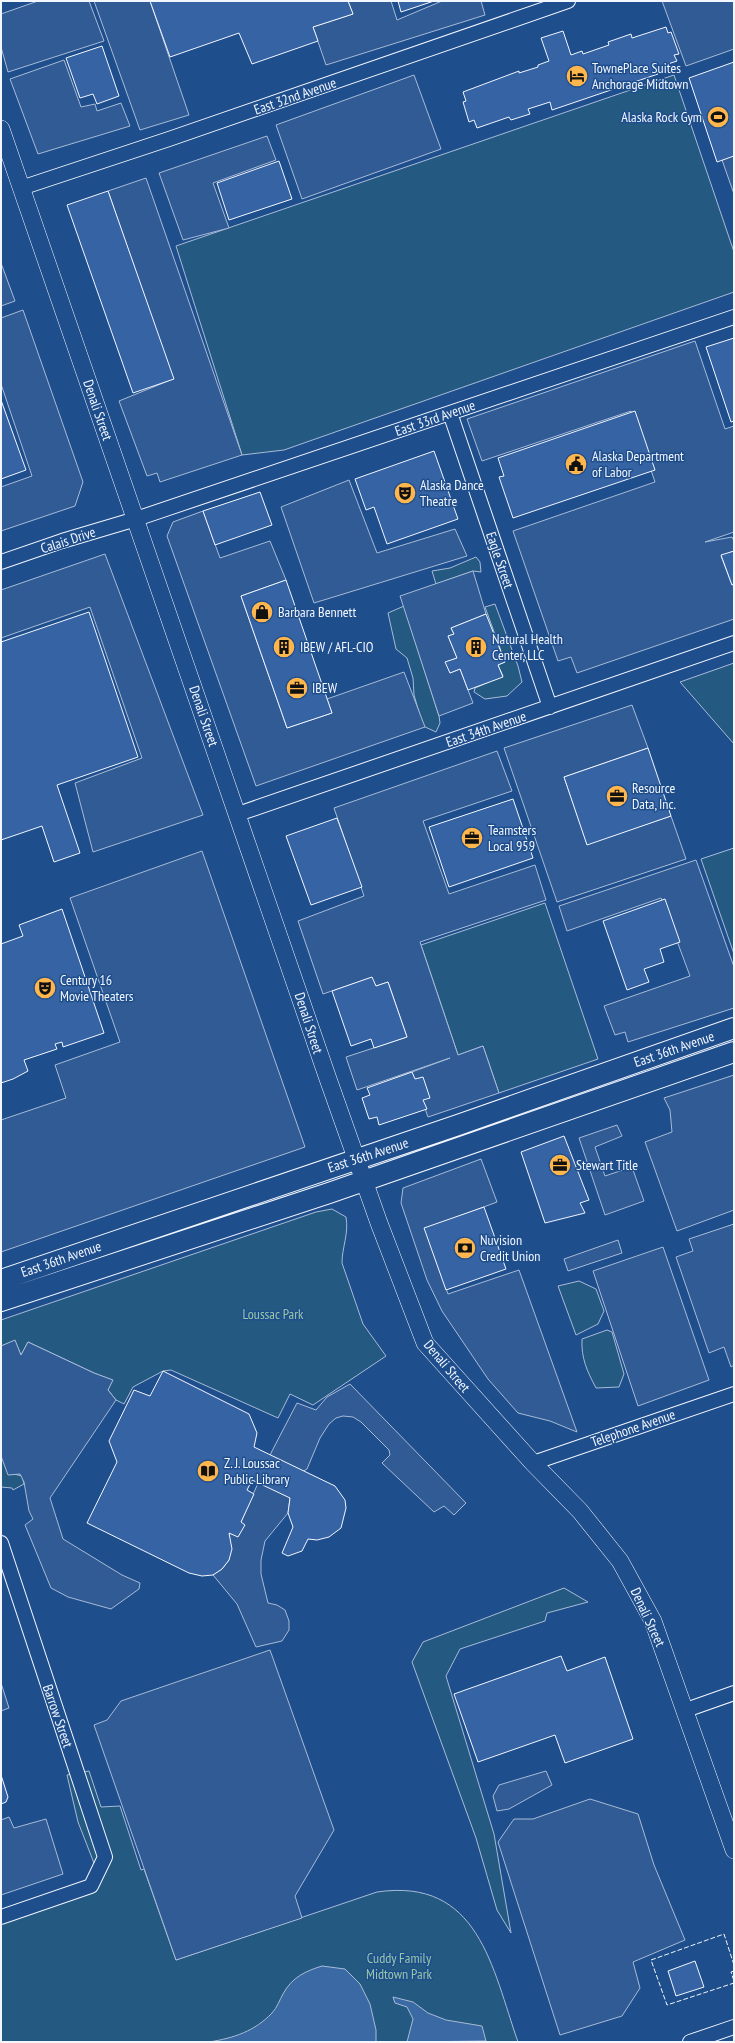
<svg xmlns="http://www.w3.org/2000/svg" width="735" height="2043" font-family="'PT Sans Narrow',sans-serif">
<style>
.green{fill:#245a82;stroke:#a8bbd7}
.parking{fill:#305b95;stroke:#a8bbd7}
.water{fill:#3b69a3;stroke:#a8bbd7}
.building{fill:#3563a3;stroke:#f2f6ff}
.lines{fill:none;stroke-linecap:round;stroke-linejoin:round}
.minor-casing{stroke:#f2f6ff;stroke-width:16}
.tertiary-casing{stroke:#f2f6ff;stroke-width:18}
.secondary-casing{stroke:#f2f6ff;stroke-width:22}
.minor{stroke:#1f4e8c;stroke-width:14}
.tertiary{stroke:#1f4e8c;stroke-width:17}
.secondary{stroke:#1f4e8c;stroke-width:20}
.fence{stroke:#f2f6ff;stroke-width:1;stroke-dasharray:5 2;stroke-linecap:butt}
.labels{text-anchor:middle;dominant-baseline:central;stroke-width:3;stroke-linejoin:round;paint-order:stroke}
.poi-label{font-size:14px;fill:#f2f6ff;stroke:#1f4e8c;text-anchor:start}
.street-label{font-size:14px;fill:#f2f6ff;stroke:#1f4e8c}
.park-label{font-size:14px;fill:#97c8a6;stroke:#1f4e8c}
</style>
<rect width="100%" height="100%" fill="#1f4e8c"/>
<!-- green -->
<path class="green" d="M674 75 734 252V292L284 450 242 455 176 246Z
M476 557 480 562 481 572 473 571 436 584 432 571 450 568Z
M495 604 518 666 522 682 507 696 485 699 474 692 475 688 503 676 498 665 505 662 485 607Z
M404 606 439 716 440 723 436 732 423 726 414 695 413 678 407 658 396 649 388 613Z
M734 663V744L680 682Z
M734 848V954L701 859Z
M545 903 598 1059 499 1093 483 1046 458 1055 421 945Z
M332 1209 346 1217C349 1234 342 1247 342 1263L363 1324 386 1356 313 1405 290 1394 278 1418 171 1370 163 1371 133 1387 124 1404 116 1400 108 1390 112 1380 94 1373 28 1342 21 1355 15 1341 1 1346V1320L316 1212Z
M579 1281 596 1289 604 1311 598 1324 576 1335 558 1286Z
M607 1330 612 1332 624 1374 619 1387 596 1388C587 1371 581 1358 582 1339Z
M1 1454 14 1474 22 1476 24 1484 13 1490 12 1488 1 1487Z
M564 1588 588 1602 547 1613 545 1621 460 1649 446 1676 494 1834 511 1933 497 1910 476 1838 412 1662 423 1642Z
M89 1771 101 1807 120 1806 141 1870 144 1869 176 1960 377 1892C479 1877 492 1968 518 2042H1V1919L99 1876 78 1822 67 1775Z"/>
<!-- parking -->
<path class="parking" d="M38 1H89L104 41 8 72 1 47V14Z
M94 1H150L189 115 140 130Z
M348 1H391L397 20 442 1H481L485 15 326 65 313 27 353 14Z
M662 1H734V49L686 66Z
M64 60 81 107 95 104 97 111 121 103 130 126 38 154 10 79Z
M414 75 441 149 302 199 276 125Z
M267 136 276 160 213 183 229 228 183 240 159 173Z
M734 155V194L722 160Z
M146 178 242 455 160 482 157 473 147 476 119 401 173 379 108 191Z
M1 263 15 301 1 306Z
M23 310 83 482 75 506 1 531V487L32 476 1 384V318Z
M695 341 725 429 734 426V532L705 542 732 537 734 541V551L721 556 732 585 734 584V619L577 673 571 657 558 661 513 531 655 482 631 411 482 461 467 419Z
M349 480 377 553 455 529 467 556 314 603 281 507Z
M203 511 220 558 270 541 286 580 241 596 287 728 332 713 327 699 404 672 425 727 256 786 167 536 173 522Z
M105 554 203 815 93 852 75 783 142 758 90 607 1 638V590Z
M473 571 486 614 451 628 454 634 448 636 457 658 446 662 450 673 460 669 473 703 439 716 400 596Z
M632 705 648 748 564 777 587 844 671 816 686 859 557 902 504 748Z
M497 751 512 791 423 821 449 894 535 865 546 900 420 942 458 1055 483 1046 499 1093 428 1117 412 1072 450 1058 357 1090 346 1057 407 1037 388 982 376 986 370 978 323 994 298 921 364 896 334 808Z
M202 851 305 1147 1 1252V1120L66 1098 55 1065 120 1042 70 898Z
M696 860 734 967V1008L628 1042 625 1032 615 1035 604 1006 690 976 661 898 567 931 559 906Z
M734 1075V1210L677 1231 645 1142 672 1132 670 1110 664 1098Z
M617 1125 622 1136 595 1147 605 1176 632 1167 644 1201 605 1215 579 1138Z
M481 1159 497 1202 425 1229 448 1294 519 1270 577 1432 550 1421 518 1413 488 1379 442 1311 427 1280 401 1203 403 1188Z
M734 1224V1365L731 1367 724 1347 709 1353 676 1257 693 1251 689 1239Z
M618 1240 622 1253 568 1271 564 1259Z
M663 1247 709 1380 638 1406 593 1271Z
M15 1340 21 1355 28 1342 94 1373 113 1380 108 1390 116 1400 50 1498 63 1539 122 1575 140 1583 139 1589 111 1609 68 1597 51 1588 25 1525 33 1519 29 1511 24 1482 20 1474 8 1475 1 1456V1346Z
M350 1384 466 1503 454 1515 444 1506 434 1512 382 1463 390 1455 389 1450 361 1422 353 1417 343 1416 336 1418 329 1424 320 1438 307 1469 293 1477 288 1513 265 1541 261 1560V1574L268 1603 277 1605 285 1610 289 1621V1630L282 1641 256 1647 237 1604 213 1575 222 1569 229 1560V1533L238 1536 241 1522 272 1451 297 1403 316 1410 327 1397Z
M270 1650 334 1830 295 1896 302 1918 176 1960 94 1725 107 1720 121 1701Z
M1 1683 9 1708 1 1711Z
M546 1771 552 1785 509 1809 497 1811 493 1796 499 1785Z
M590 1799 638 1814 654 1865 685 1940 633 1962 640 1988 622 2016 560 2035 498 1842 514 1819H533Z
M9 1817 14 1828 46 1819 63 1874 1 1895V1820Z"/>
<!-- water -->
<path class="water" d="M322 1966 345 1969 360 1984 370 2004 376 2030V2042H209C234 2038 255 2031 272 2013 277 2008 280 1999 283 1994 292 1977 306 1971 322 1966Z
M393 1997 413 2002 428 2013 446 2020 482 2026 486 2041 407 2042 413 2019 407 2007 395 2003Z"/>
<!-- building -->
<path class="building" d="M150 1H348L353 14 313 27 318 41 252 64 239 33 170 57Z
M398 1H434L401 12Z
M666 27 668 33 671 32 679 54 674 55 677 61 656 68 658 74 552 110 550 102 528 109 530 114 511 120 509 117 477 128 474 120 469 122 463 102 466 101 463 92 519 71V73L538 67V65L549 61 541 38 563 31 571 55 582 51 583 54 609 45 608 42 631 34 632 38Z
M102 46 119 96 97 104 93 94 80 98 66 58Z
M734 62V156L717 162 689 78Z
M279 161 292 199 229 220 217 183Z
M108 191 174 379 133 393 67 205Z
M734 338V421L731 422 706 347Z
M1 400 26 470 1 479Z
M635 411 655 470 513 518 499 477 504 476 498 458Z
M434 451 458 519 387 544 374 507 366 510 355 479Z
M260 492 272 525 215 545 203 511Z
M734 551V584L732 585 721 555Z
M286 580 332 713 287 728 241 596Z
M89 612 138 757 57 785 80 853 54 862 42 826 1 840V642Z
M486 614 505 662 498 665 503 677 468 690 460 669 450 673 445 662 457 658 448 636 454 634 451 628Z
M648 748 671 816 587 845 564 777Z
M513 799 533 858 449 887 429 827Z
M337 818 362 887 311 905 286 836Z
M665 899 680 942 660 949 664 962 644 969 649 982 627 990 603 921Z
M62 909 104 1033 63 1047 62 1042 55 1044 57 1049 24 1060 28 1071 13 1079 1 1083V944L23 936 19 925Z
M372 977 376 986 388 982 407 1037 374 1048 371 1039 351 1046 332 991Z
M412 1072 415 1079 423 1077 430 1098 423 1100 427 1109 379 1125 377 1117 369 1119 362 1098 370 1095 367 1088Z
M564 1136 589 1200 580 1203 585 1213 545 1223 521 1152Z
M484 1207 506 1269 446 1290 424 1228Z
M163 1371 249 1414 257 1433 254 1447 335 1486 345 1500 346 1508 341 1528 329 1537 317 1540 308 1539 302 1551 288 1556 282 1553 293 1527 288 1513 290 1498 252 1480 247 1490 254 1494 241 1522 245 1525 238 1537 229 1533 232 1549 229 1560 222 1569 213 1575 202 1576 189 1573 87 1523 117 1462 109 1441 134 1390 150 1396Z
M561 1656 567 1671 605 1657 633 1739 565 1763 555 1735 478 1762 454 1694Z
M1 1775 8 1797 6 1802 1 1804Z
M695 1961 704 1987 676 1996 668 1971Z"/>
<g class="lines">
<!-- minor casing -->
<g class="minor-casing">
<path id="minor" d="M21 188 169 139 568 1
M450 413 550 707
M1 562 62 541 136 519 734 317
M238 814 734 643
M533 1463 734 1394
M1 1543 105 1857 91 1886 1 1917
M686 1710 734 1693
M690 2042 734 2027"/>
</g>
<!-- tertiary casing -->
<g class="tertiary-casing">
<path id="tertiary" d="M1 129 327 1076 379 1223 425 1343 533 1463 580 1511 620 1561 653 1621 734 1850"/>
</g>
<!-- secondary casing -->
<g class="secondary-casing">
<path id="secondary" d="M1 1280 458 1125 734 1028
M1 1301 329 1193 734 1052"/>
</g>
<!-- minor -->
<use href="#minor" class="minor"/>
<!-- tertiary -->
<use href="#tertiary" class="tertiary"/>
<!-- secondary -->
<use href="#secondary" class="secondary"/>
<!-- fence -->
<path class="fence" d="M734 1965 724 1934 651 1960 667 2005 734 1983
M734 1971 731 1972 734 1981"/>
</g>
<!-- icons -->
<defs>
<g id="hotel-disc" transform="scale(1.15)"><circle r="9.5" fill="#ffb74d" stroke="#1f4e8c"/><path d="M-6-4.5h1.5V1H6V5H4.5V3h-9V5H-6ZM-4 0a1.8 1.8 0 1 1 3.6 0ZM.5 0V-2.5h3Q6-2.5 6 0Z" fill="#111"/></g>
<g id="stadium-disc" transform="scale(1.15)"><circle r="9.5" fill="#ffb74d" stroke="#1f4e8c"/><path d="M0-5a6.5 5 0 1 0 0 10a6.5 5 0 1 0 0-10ZM-3.5-1.8h7v3.6h-7Z" fill="#111"/></g>
<g id="civic-disc" transform="scale(1.15)"><circle r="9.5" fill="#ffb74d" stroke="#1f4e8c"/><path d="M-.6-6.5H3V-4.5H.6V-3L4-1V1h2V6H-6V1h2V-1L-.6-3ZM-1.2 2.5V6h2.4V2.5Z" fill="#111"/></g>
<g id="theatre-disc" transform="scale(1.15)"><circle r="9.5" fill="#ffb74d" stroke="#1f4e8c"/><path d="M-5-5.5Q0-4 5-5.5V0Q5 5 0 6Q-5 5-5 0ZM-3.3-2.5H-1v1.5H-3.3ZM1-2.5H3.3v1.5H1ZM-2.8 1Q0 5.5 2.8 1Z" fill="#111"/></g>
<g id="shop-disc" transform="scale(1.15)"><circle r="9.5" fill="#ffb74d" stroke="#1f4e8c"/><path d="M-5-2.5h2.3a2.7 3.5 0 0 1 5.4 0H5L5.5 6h-11ZM-1.5-2.5h3a1.5 2.3 0 0 0-3 0Z" fill="#111"/></g>
<g id="building-disc" transform="scale(1.15)"><circle r="9.5" fill="#ffb74d" stroke="#1f4e8c"/><path d="M-4-6H4V6H1V3H-1V6H-4ZM-2.5-4.3h1.7v1.8h-1.7ZM.8-4.3h1.7v1.8H.8ZM-2.5-1h1.7V.8h-1.7ZM.8-1h1.7V.8H.8Z" fill="#111"/></g>
<g id="office-disc" transform="scale(1.15)"><circle r="9.5" fill="#ffb74d" stroke="#1f4e8c"/><path d="M-6-3h4V-5.5h4V-3h4V5H-6ZM-1-4.5V-3h2v-1.5ZM-6 0V1H6V0Z" fill="#111"/></g>
<g id="bank-disc" transform="scale(1.15)"><circle r="9.5" fill="#ffb74d" stroke="#1f4e8c"/><path d="M-6-4H6V4H-6ZM0-2.3a2.3 2.3 0 1 0 0 4.6a2.3 2.3 0 1 0 0-4.6Z" fill="#111"/></g>
<g id="library-disc" transform="scale(1.15)"><circle r="9.5" fill="#ffb74d" stroke="#1f4e8c"/><path d="M-6-4Q-3-5.5-.7-3.5V5Q-3 3-6 4ZM6-4Q3-5.5 .7-3.5V5Q3 3 6 4Z" fill="#111"/></g>
</defs>
<g fill-rule="evenodd">
<use href="#hotel-disc" x="577" y="76"/>
<use href="#stadium-disc" x="718" y="117"/>
<use href="#civic-disc" x="576" y="464"/>
<use href="#theatre-disc" x="405" y="493"/>
<use href="#shop-disc" x="262" y="612"/>
<use href="#building-disc" x="284" y="647"/>
<use href="#building-disc" x="476" y="647"/>
<use href="#office-disc" x="297" y="688"/>
<use href="#office-disc" x="617" y="796"/>
<use href="#office-disc" x="472" y="838"/>
<use href="#theatre-disc" x="45" y="988"/>
<use href="#office-disc" x="560" y="1165"/>
<use href="#bank-disc" x="465" y="1248"/>
<use href="#library-disc" x="208" y="1471"/>
</g>
<g class="labels">
<!-- poi labels -->
<g class="poi-label">
<text x="592" y="68">TownePlace Suites<tspan x="592" dy="16">Anchorage Midtown</tspan></text>
<text x="702" y="117" text-anchor="end">Alaska Rock Gym</text>
<text x="592" y="456">Alaska Department<tspan x="592" dy="16">of Labor</tspan></text>
<text x="420" y="485">Alaska Dance<tspan x="420" dy="16">Theatre</tspan></text>
<text x="278" y="612">Barbara Bennett</text>
<text x="492" y="639">Natural Health<tspan x="492" dy="16">Center, LLC</tspan></text>
<text x="300" y="647">IBEW / AFL-CIO</text>
<text x="312" y="688">IBEW</text>
<text x="632" y="788">Resource<tspan x="632" dy="16">Data, Inc.</tspan></text>
<text x="488" y="830">Teamsters<tspan x="488" dy="16">Local 959</tspan></text>
<text x="60" y="980">Century 16<tspan x="60" dy="16">Movie Theaters</tspan></text>
<text x="576" y="1165">Stewart Title</text>
<text x="480" y="1240">Nuvision<tspan x="480" dy="16">Credit Union</tspan></text>
<text x="224" y="1463">Z. J. Loussac<tspan x="224" dy="16">Public Library</tspan></text>
</g>
<!-- street labels -->
<g class="street-label">
<text transform="translate(295 96) rotate(-19)">East 32nd Avenue</text>
<text transform="translate(98 410) rotate(71)">Denali Street</text>
<text transform="translate(435 418) rotate(-19)">East 33rd Avenue</text>
<text transform="translate(68 540) rotate(-18)">Calais Drive</text>
<text transform="translate(500 560) rotate(71)">Eagle Street</text>
<text transform="translate(204 716) rotate(71)">Denali Street</text>
<text transform="translate(486 729) rotate(-19)">East 34th Avenue</text>
<text transform="translate(309 1023) rotate(72)">Denali Street</text>
<text transform="translate(674 1049) rotate(-19)">East 36th Avenue</text>
<text transform="translate(368 1155) rotate(-18)">East 36th Avenue</text>
<text transform="translate(61 1259) rotate(-19)">East 36th Avenue</text>
<text transform="translate(447 1366) rotate(50)">Denali Street</text>
<text transform="translate(633 1428) rotate(-19)">Telephone Avenue</text>
<text transform="translate(648 1617) rotate(65)">Denali Street</text>
<text transform="translate(58 1716) rotate(71)">Barrow Street</text>
</g>
<!-- park labels -->
<g class="park-label">
<text x="273" y="1314">Loussac Park</text>
<text x="399" y="1958">Cuddy Family<tspan x="399" dy="16">Midtown Park</tspan></text>
</g>
</g>
<!-- border -->
<rect width="735" height="2043" fill="none" stroke="#f2f6ff" stroke-width="4"/>
</svg>
